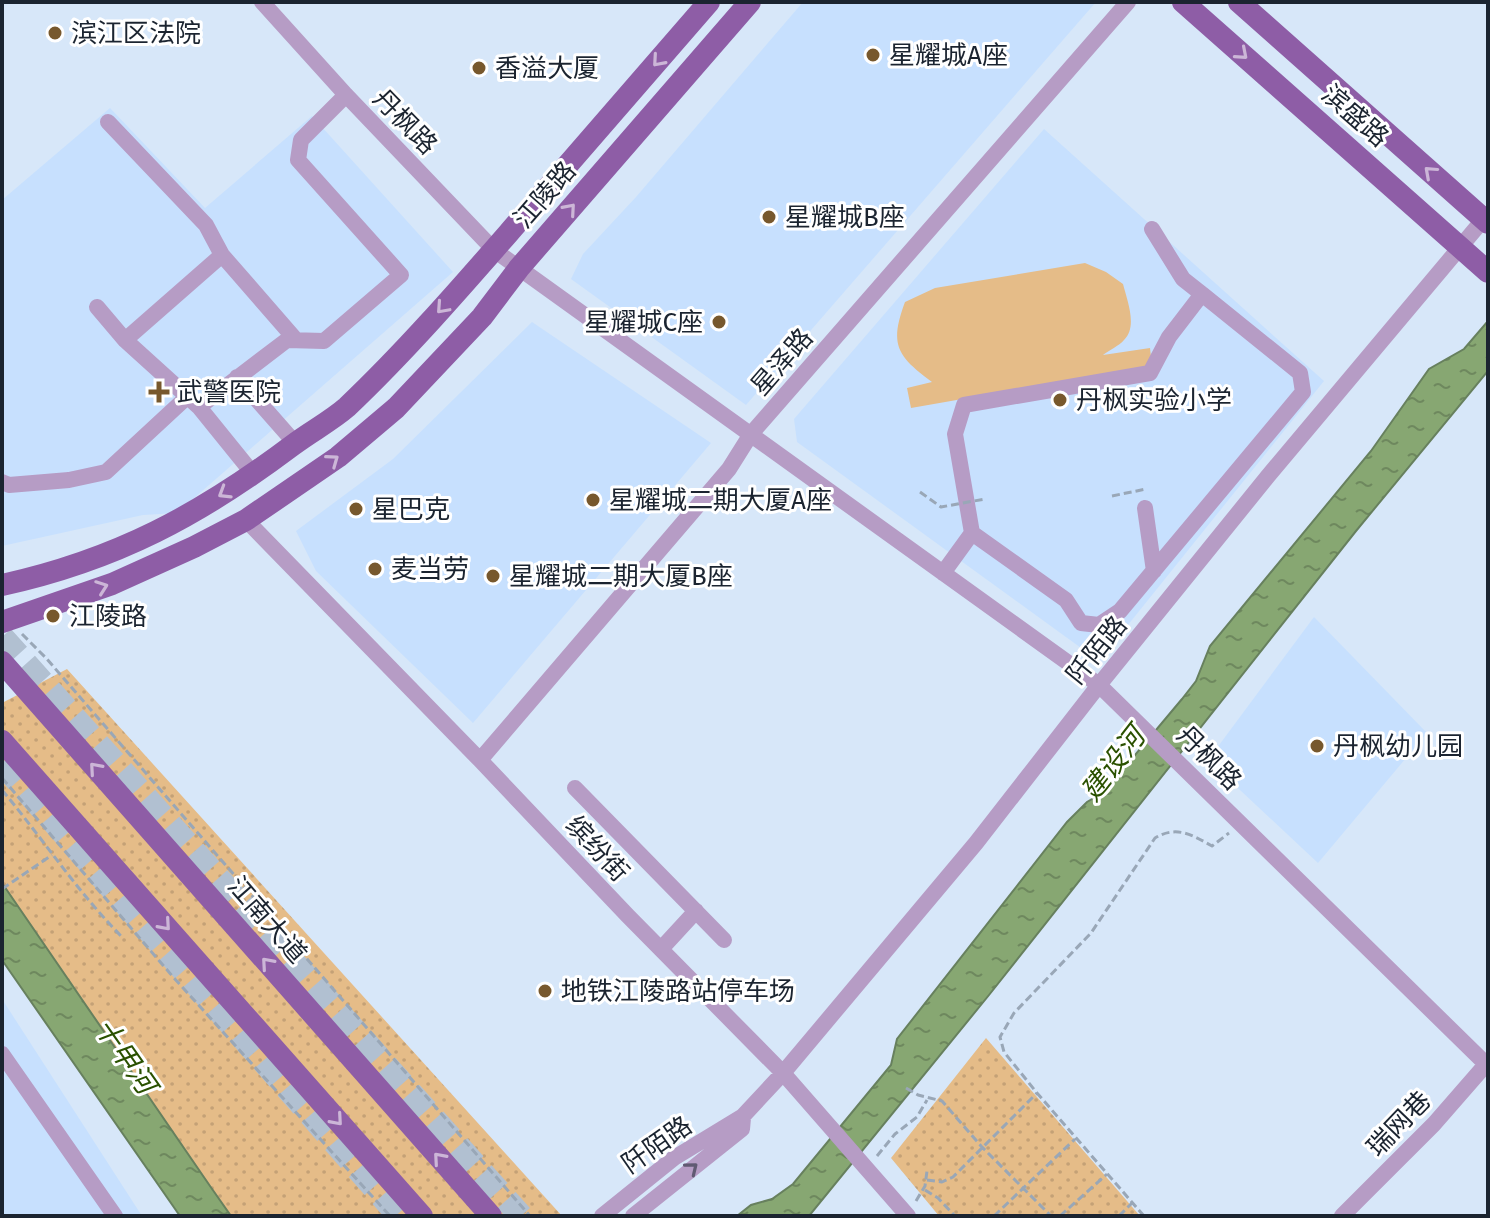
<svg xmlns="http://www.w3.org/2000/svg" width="1490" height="1218" font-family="'Fira Sans','Noto Sans SC',sans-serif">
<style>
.built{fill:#c7e0fe}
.grass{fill:url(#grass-dots)}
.pitch{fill:#e5bc88}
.water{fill:url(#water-ripples);stroke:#67805e;stroke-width:2}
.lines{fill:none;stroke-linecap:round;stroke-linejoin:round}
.highway-tunnel{stroke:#b1c0d1;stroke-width:24;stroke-dasharray:24 12;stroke-linecap:butt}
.path{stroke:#99a7b7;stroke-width:3;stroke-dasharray:8 4;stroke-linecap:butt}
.minor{stroke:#b69cc5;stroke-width:16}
.major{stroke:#8e5da6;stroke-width:22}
.path-bridge{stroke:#99a7b7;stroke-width:3;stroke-dasharray:8 4;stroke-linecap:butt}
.oneway{stroke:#ccb6d7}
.oneway2{stroke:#615a73}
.poi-dot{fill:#77582d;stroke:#fff;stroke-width:3}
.labels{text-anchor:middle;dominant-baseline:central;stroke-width:6;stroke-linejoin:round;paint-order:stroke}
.poi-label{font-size:26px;fill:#1b2430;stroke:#fff;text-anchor:start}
.street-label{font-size:26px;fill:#1b2430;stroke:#fff}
.water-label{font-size:28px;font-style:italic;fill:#2a5100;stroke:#fff}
</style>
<defs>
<pattern id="grass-dots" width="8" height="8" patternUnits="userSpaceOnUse" patternTransform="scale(2)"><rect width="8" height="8" fill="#e5bc88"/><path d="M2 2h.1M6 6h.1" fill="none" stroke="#c4a176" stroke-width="1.8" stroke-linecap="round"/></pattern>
<pattern id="water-ripples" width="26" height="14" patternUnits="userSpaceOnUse" patternTransform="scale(2)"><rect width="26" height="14" fill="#87a772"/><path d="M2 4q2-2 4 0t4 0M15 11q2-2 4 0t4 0" fill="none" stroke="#6e885e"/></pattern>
</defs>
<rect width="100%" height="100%" fill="#d7e7f9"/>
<!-- built -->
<path class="built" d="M803 2H1096L746 405 571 279 583 254 636 197Z
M110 108 205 208 312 116 453 272 177 513 143 515 2 546V200Z
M1044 129 1324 381 1099 661 797 442 794 419Z
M532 322 711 443 473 723 316 571 296 531 393 459Z
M1314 617 1427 733 1318 863 1208 760Z
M2 999 142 1216H2Z"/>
<!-- grass -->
<path class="grass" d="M67 669 562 1216H222L2 893V703Z
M986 1038 1140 1216H939L891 1158Z"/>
<!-- pitch -->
<path class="pitch" d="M1085 263 1106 272 1123 284C1127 300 1138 327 1124 340 1119 346 1109 350 1103 355L1150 348 1152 366 911 408 907 388 932 382C897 356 889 345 905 302L935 288Z"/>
<!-- water -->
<path class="water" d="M1488 321V371L1356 531 989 995 809 1216H737L751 1205 772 1199 793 1184 891 1065 897 1039 1067 822 1087 802 1104 792 1182 699 1196 681 1210 646 1371 451 1429 369 1464 349Z
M2 883 210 1186 231 1216H180L2 960Z"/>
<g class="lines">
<!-- highway-tunnel -->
<path class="highway-tunnel" d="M2 637 521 1216
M2 763 399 1216"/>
<!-- path -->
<path class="path" d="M1150 395 1156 388
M1112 496 1146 489
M22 634 46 658 530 1216
M2 778 174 978 390 1216
M2 790C43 839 77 891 121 936
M2 889 52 855
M906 1088 918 1095 942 1101 981 1146 1051 1216
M877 1156 895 1134 917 1117 927 1100
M927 1180 942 1182 953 1177 1037 1093
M925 1190 938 1198 955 1216
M916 1201 925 1186 927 1171
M994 1216 1075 1139
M1060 1216 1107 1174
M1119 1216 1132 1203
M1144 1216 1037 1093 1004 1052 1000 1037 1014 1013 1091 933 1155 838C1177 825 1192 835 1212 846L1229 833"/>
<!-- minor -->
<path class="minor" d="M262 2 346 95 494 250 1099 685 1488 1066
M108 122 206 225 222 255
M1152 229 1183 279 1202 294
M97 307 125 340 199 407 287 340 324 341 401 275 298 160 301 140 346 95
M125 340 222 255 296 340
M237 377 295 443
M199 407 254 475
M2 482 9 485 69 480 106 472 187 397
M1145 508 1154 571
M246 520 480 760 628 916 783 1073 908 1216
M943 573 972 533 1066 600 1081 623 1099 625 1120 611 1303 392 1300 373 1202 294 1169 337 1150 373 964 405 955 434 972 533
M480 760 729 469 751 434 1128 2
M575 788 724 940
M661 949 696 911
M2 1054 115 1216
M602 1216 674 1158 743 1116 783 1073 976 843 1099 685 1268 476 1488 214
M633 1216 742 1129 743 1118
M1342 1216 1434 1124 1488 1062"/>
<!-- major -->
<path class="major" d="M1183 2 1488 272
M1239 2 1488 223
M2 585C116 560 200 515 293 445 310 432 331 421 347 407 408 349 464 284 519 221 583 148 646 75 709 2
M2 622 112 584 194 547 246 520 338 457 396 408 482 317 519 268 750 2
M2 662 491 1216
M2 741 422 1216"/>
<!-- path-bridge -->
<path class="path-bridge" d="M920 492 941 507 985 499"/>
</g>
<!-- one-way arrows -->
<defs><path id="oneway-chevron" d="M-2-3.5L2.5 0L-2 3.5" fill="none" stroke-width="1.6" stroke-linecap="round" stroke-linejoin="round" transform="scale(2)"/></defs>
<g class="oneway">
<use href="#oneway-chevron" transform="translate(1242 54) rotate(41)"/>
<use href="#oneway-chevron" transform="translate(658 61) rotate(131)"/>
<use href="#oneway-chevron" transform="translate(1430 172) rotate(-138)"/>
<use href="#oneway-chevron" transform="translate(570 209) rotate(-49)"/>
<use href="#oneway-chevron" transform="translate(442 308) rotate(132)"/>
<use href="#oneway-chevron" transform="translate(333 460) rotate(-36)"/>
<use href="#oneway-chevron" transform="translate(224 493) rotate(148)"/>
<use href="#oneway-chevron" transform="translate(102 587) rotate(-20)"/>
<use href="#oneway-chevron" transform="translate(95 768) rotate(-131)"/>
<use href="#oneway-chevron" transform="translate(165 925) rotate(49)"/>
<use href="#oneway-chevron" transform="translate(267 963) rotate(-131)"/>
<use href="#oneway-chevron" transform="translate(337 1120) rotate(49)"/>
<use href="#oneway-chevron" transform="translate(439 1158) rotate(-131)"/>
</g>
<use class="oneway2" href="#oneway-chevron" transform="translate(692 1168) rotate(-39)"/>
<!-- markers -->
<g class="poi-dot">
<circle cx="55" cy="33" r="8"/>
<circle cx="873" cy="55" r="8"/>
<circle cx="479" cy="68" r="8"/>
<circle cx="769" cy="217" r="8"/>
<circle cx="719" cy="322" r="8"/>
<path d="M155 380h8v8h8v8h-8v8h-8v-8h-8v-8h8z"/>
<circle cx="1060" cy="400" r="8"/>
<circle cx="593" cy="500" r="8"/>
<circle cx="356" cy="509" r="8"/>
<circle cx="375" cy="569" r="8"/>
<circle cx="493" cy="576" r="8"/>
<circle cx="53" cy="616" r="8"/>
<circle cx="1317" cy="746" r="8"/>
<circle cx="545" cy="991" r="8"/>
</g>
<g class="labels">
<!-- poi labels -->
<g class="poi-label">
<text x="71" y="33">滨江区法院</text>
<text x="889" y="55">星耀城A座</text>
<text x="495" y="68">香溢大厦</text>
<text x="785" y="217">星耀城B座</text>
<text x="703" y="322" text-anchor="end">星耀城C座</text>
<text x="177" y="392">武警医院</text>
<text x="1076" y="400">丹枫实验小学</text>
<text x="609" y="500">星耀城二期大厦A座</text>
<text x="372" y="509">星巴克</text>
<text x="391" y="569">麦当劳</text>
<text x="509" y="576">星耀城二期大厦B座</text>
<text x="69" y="616">江陵路</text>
<text x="1333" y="746">丹枫幼儿园</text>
<text x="561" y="991">地铁江陵路站停车场</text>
</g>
<!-- street labels -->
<g class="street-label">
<text transform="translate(1355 116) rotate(41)">滨盛路</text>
<text transform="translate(405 122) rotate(46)">丹枫路</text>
<text transform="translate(545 195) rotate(-49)">江陵路</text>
<text transform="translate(782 362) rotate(-49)">星泽路</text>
<text transform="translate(1097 650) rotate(-51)">阡陌路</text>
<text transform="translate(1209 758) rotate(45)">丹枫路</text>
<text transform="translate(597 849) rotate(47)">缤纷街</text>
<text transform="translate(267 920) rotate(49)">江南大道</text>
<text transform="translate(1399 1124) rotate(-46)">瑞网巷</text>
<text transform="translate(657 1145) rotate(-35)">阡陌路</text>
</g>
<!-- water labels -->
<g class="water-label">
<text transform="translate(1113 764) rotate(-52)">建设河</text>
<text transform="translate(125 1056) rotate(55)">十甲河</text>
</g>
</g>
<!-- border -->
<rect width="1490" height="1218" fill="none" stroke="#1b2430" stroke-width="8"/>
</svg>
